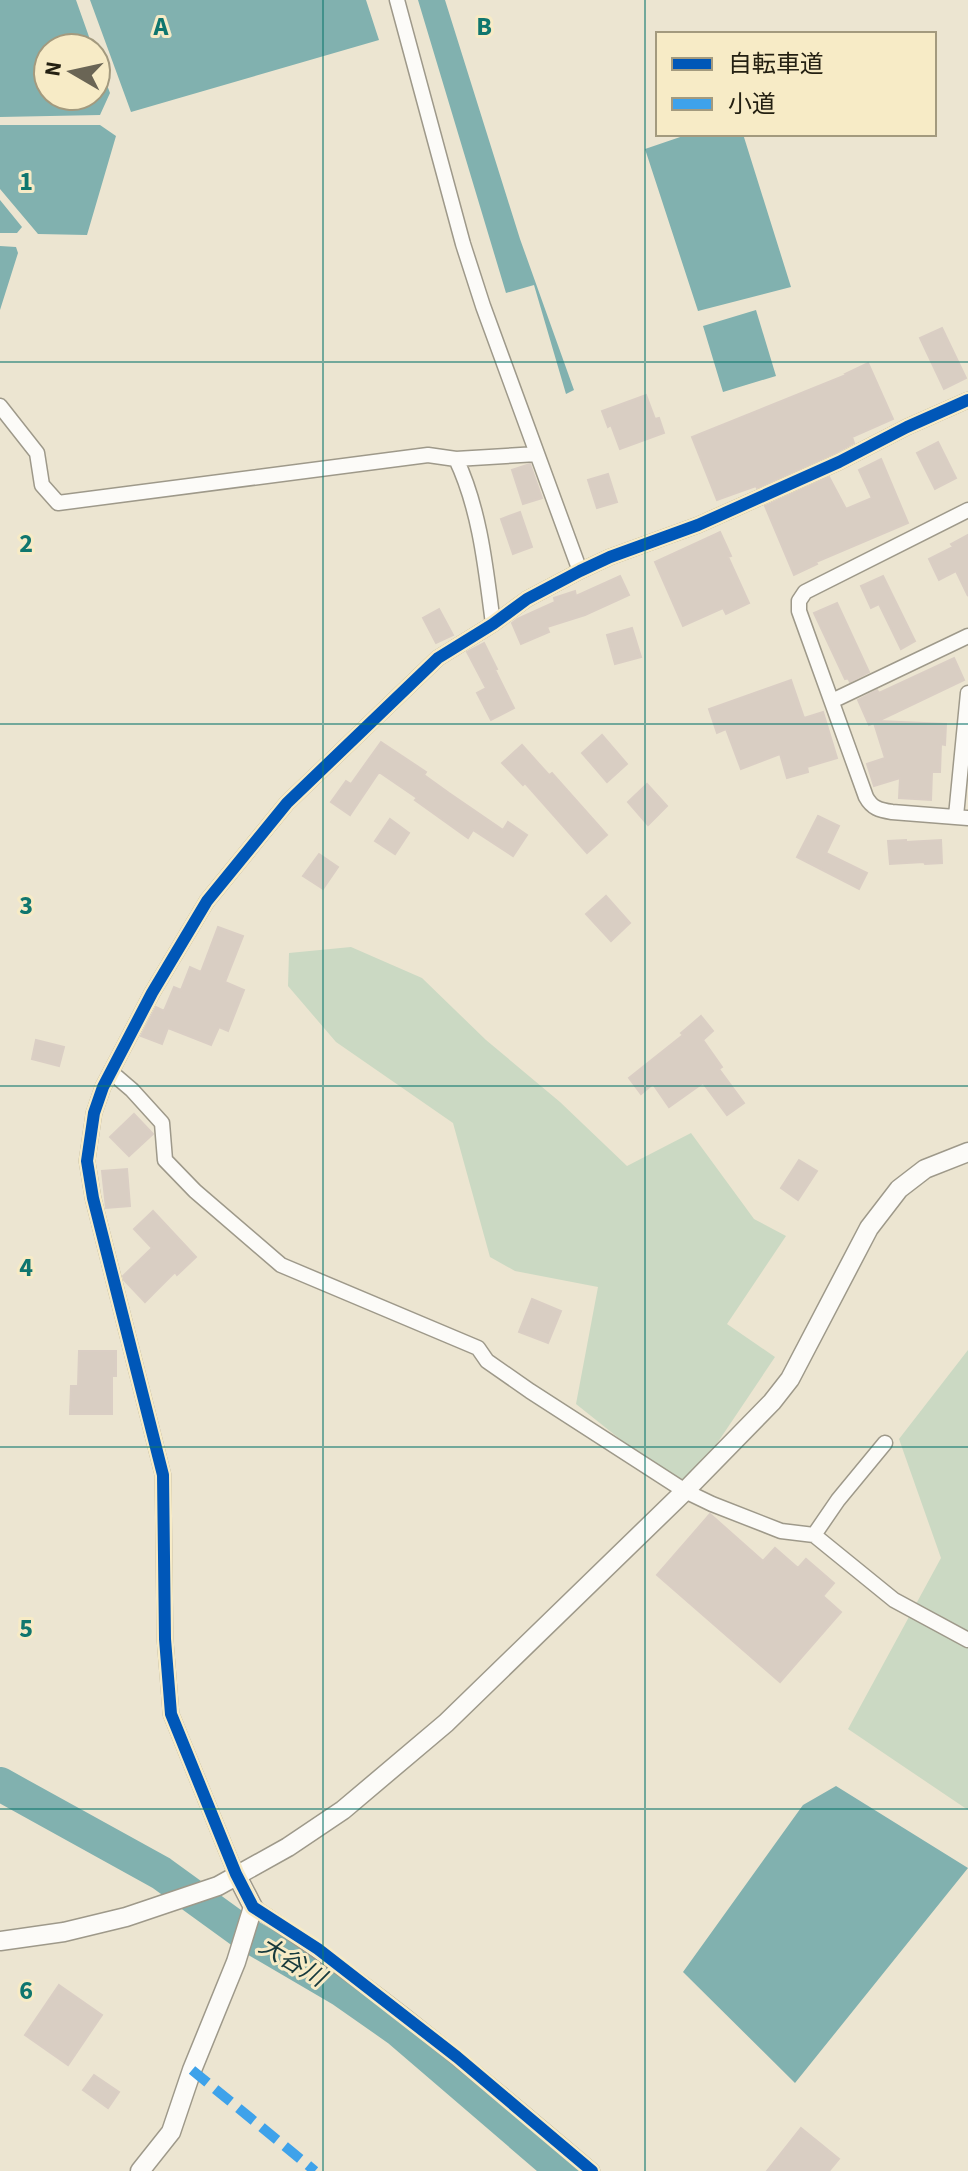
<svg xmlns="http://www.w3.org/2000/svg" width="968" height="2171" font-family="'Source Sans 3','Noto Sans JP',sans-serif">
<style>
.green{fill:#cbd9c3}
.water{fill:#81b1af}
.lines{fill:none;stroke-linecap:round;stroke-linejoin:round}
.river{stroke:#81b1af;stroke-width:34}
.building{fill:#d9cec3;stroke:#dacec4;stroke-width:2}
.minor-casing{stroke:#9e998a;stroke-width:17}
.tertiary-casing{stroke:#9e998a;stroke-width:21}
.minor{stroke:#fcfbf8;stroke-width:14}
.tertiary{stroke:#fcfbf8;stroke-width:18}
.quiet{stroke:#3ea2ea;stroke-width:10;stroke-dasharray:20 10;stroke-linecap:butt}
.cycleway-casing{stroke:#f7ebc6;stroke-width:17}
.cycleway{stroke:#0057b8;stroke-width:12}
.grid{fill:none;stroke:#0f766e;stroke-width:2;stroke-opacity:0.55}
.labels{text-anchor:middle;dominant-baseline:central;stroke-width:6;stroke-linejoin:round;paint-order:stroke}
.water-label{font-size:24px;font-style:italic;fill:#173a3d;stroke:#f7ebc6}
.grid-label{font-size:26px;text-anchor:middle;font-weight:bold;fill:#0f766e;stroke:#f7ebc6;stroke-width:6;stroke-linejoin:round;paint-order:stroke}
</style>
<rect width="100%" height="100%" fill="#ece5d1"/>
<!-- green -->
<path class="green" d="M351 947 422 978 486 1040 560 1102 627 1166 691 1133 754 1219 786 1236 727 1324 775 1357 685 1491 576 1404 598 1287 515 1271 490 1257 453 1123 336 1042 288 986 289 953Z
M968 1350V1810L848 1729 941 1558 899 1439Z"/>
<!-- water -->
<path class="water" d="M0 0H76L93 48H48V96H96V56L110 93 100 115 0 117Z
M90 0H366L379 40 131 112Z
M418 0H445L520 239 574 390 566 394 534 285 506 293Z
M0 125H100L116 136 87 235 38 234 0 189Z
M689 134H743L791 287 698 311 645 149Z
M0 200 22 227 17 233H0Z
M0 246 16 247 18 253 0 310Z
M756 310 776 376 723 392 703 326Z
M836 1786 968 1868 795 2083 683 1972 803 1805Z"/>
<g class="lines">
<!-- river -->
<path class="river" d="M0 1784 161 1873 241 1931 342 1990 399 2030 563 2171"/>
</g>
<!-- building -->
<path class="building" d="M942 328 966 378 944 389 920 338Z
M868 363 893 419 852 437 854 443 835 453 757 488 756 486 739 492 717 500 692 437 846 375 845 374Z
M646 395 655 419 659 418 664 433 620 449 611 425 608 427 602 411Z
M938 442 956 478 935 489 917 453Z
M881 459 908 523 816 562 817 564 794 575 765 506 829 477 846 509 872 498 859 470Z
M530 464 542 498 523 504 512 470Z
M608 474 617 502 597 508 588 480Z
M520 512 532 547 513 554 501 519Z
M720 532 731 556 728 557 749 603 726 614 723 608 683 626 655 562Z
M968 535V596L956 571 939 580 929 559 953 547 951 544Z
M620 576 629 595 585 615 547 627 549 632 521 644 512 623 517 619 555 602 554 598 575 591 576 596Z
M883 576 915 641 901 649 879 604 871 608 861 586Z
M837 603 869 672 850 682 848 678 845 679 814 613Z
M439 609 453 635 436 643 423 618Z
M632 628 641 657 615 664 607 635Z
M484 643 497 669 495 670 514 708 491 720 477 693 486 688 467 652Z
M954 658 964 680 878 721 946 724 945 745 941 744 940 772H932L931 800 899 798 900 778 874 786 867 764 885 758 874 723 869 725 858 700 877 690 879 693Z
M791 680 804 718 823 712 837 758 807 767 808 772 787 778 780 754 741 769 726 729 717 733 709 709Z
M602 735 627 764 607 782 582 753Z
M381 742 426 772 424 775 449 793 503 830 508 822 527 835 513 856 473 830 468 838 415 800 417 798 379 772 350 815 331 802 346 781 351 784Z
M522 745 549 775 552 773 607 835 587 853 525 783 523 785 502 763Z
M647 784 667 806 648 825 628 802Z
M818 816 839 826 826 853 867 873 859 889 797 857Z
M390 819 409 833 395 854 375 841Z
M906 840V842L941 840 942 863 925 864 924 862 890 864 888 841Z
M319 854 338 867 323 889 303 876Z
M606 896 630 923 611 941 586 914Z
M218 927 243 936 225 982 244 990 228 1031 219 1027 211 1045 168 1028 162 1044 141 1036 156 1007 164 1011 174 987 181 990 190 967 201 972Z
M701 1016 713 1031 703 1040 722 1067 719 1069 744 1103 727 1115 703 1083 669 1107 653 1084 641 1094 629 1078 683 1035 681 1033Z
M36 1040 64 1047 59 1066 32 1059Z
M134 1114 153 1134 129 1156 110 1137Z
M799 1160 817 1171 798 1200 781 1188Z
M127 1169 130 1206 106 1208 102 1171Z
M153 1211 196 1257 177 1275 175 1272 145 1302 124 1280 123 1276 152 1248 134 1229Z
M532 1299 561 1311 548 1343 519 1332Z
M79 1351H116V1376H112V1414H70L71 1386H78Z
M710 1514 763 1561 775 1548 798 1568 806 1559 834 1583 823 1596 841 1612 780 1682 657 1575Z
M59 1985 102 2015 68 2065 25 2035Z
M94 2075 119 2092 108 2108 83 2090Z
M801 2128 839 2159 829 2171H767Z"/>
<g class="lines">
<!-- minor casing -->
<g class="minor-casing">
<path id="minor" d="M397 0 463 244 483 306 580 571
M0 406 37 453 42 485 58 503 428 455 456 459C480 509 486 570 493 624
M456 459 537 454
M968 510 805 592 799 601V611L866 797C872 808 879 810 892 812L968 818
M832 701 968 636
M956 816 968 693
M111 1072 132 1090 162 1123 165 1160 195 1191 281 1265 478 1348 487 1361 530 1391 685 1491 712 1504 781 1531 814 1535 894 1600 968 1640
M814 1535 838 1500 885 1443
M236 1874 171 1714 165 1639 163 1475 93 1198 87 1161 94 1113 103 1087 152 993 207 901 287 803 438 658 493 624 527 599 580 571 610 557 698 525 839 462 907 427 968 400
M253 1907C373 1985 483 2078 592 2171"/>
</g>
<!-- tertiary casing -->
<g class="tertiary-casing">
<path id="tertiary" d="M0 1941 64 1932 126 1917 218 1886 288 1847 343 1810 446 1723 685 1491 772 1402 790 1379 869 1228 899 1189 925 1169 968 1152
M140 2171 171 2132 192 2070 236 1962 253 1907 236 1874"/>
</g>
<!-- minor -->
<use href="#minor" class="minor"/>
<!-- tertiary -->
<use href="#tertiary" class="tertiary"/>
<!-- quiet -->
<path class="quiet" d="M192 2070 315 2171"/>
<!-- cycleway casing -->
<g class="cycleway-casing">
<path id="cycleway" d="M592 2171 457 2057 318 1949 253 1907 236 1874 171 1714 165 1639 163 1475 93 1198 87 1161 94 1113 103 1087 152 993 207 901 287 803 438 658 493 624 527 599 580 571 610 557 698 525 839 462 907 427 968 400"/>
</g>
<!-- cycleway -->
<use href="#cycleway" class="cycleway"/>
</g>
<!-- grid -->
<path class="grid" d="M323 0V2171M645 0V2171M0 362H968M0 724H968M0 1086H968M0 1447H968M0 1809H968"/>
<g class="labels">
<!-- water labels -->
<g class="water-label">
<text transform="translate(292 1962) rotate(31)">大谷川</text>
</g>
</g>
<g class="grid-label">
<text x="161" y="35">A</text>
<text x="484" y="35">B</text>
<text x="26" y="190">1</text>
<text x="26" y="552">2</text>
<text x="26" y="914">3</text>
<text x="26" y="1276">4</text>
<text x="26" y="1637">5</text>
<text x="26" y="1999">6</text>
</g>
<!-- legend -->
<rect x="656" y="32" width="280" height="104" fill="#f7ebc6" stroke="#a39a7e" stroke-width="2"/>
<rect x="672" y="58" width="40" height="12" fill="#0057b8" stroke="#a39a7e" stroke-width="2"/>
<text x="728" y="72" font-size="24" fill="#242012">自転車道</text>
<rect x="672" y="98" width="40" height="12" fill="#3ea2ea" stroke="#a39a7e" stroke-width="2"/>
<text x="728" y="112" font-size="24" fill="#242012">小道</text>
<!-- north arrow -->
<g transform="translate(72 72) rotate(279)"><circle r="38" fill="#f7ebc6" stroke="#a39a7e" stroke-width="2"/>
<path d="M0-6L14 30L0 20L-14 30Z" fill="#6a6555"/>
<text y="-12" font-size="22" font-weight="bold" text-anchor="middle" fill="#242012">N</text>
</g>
</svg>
